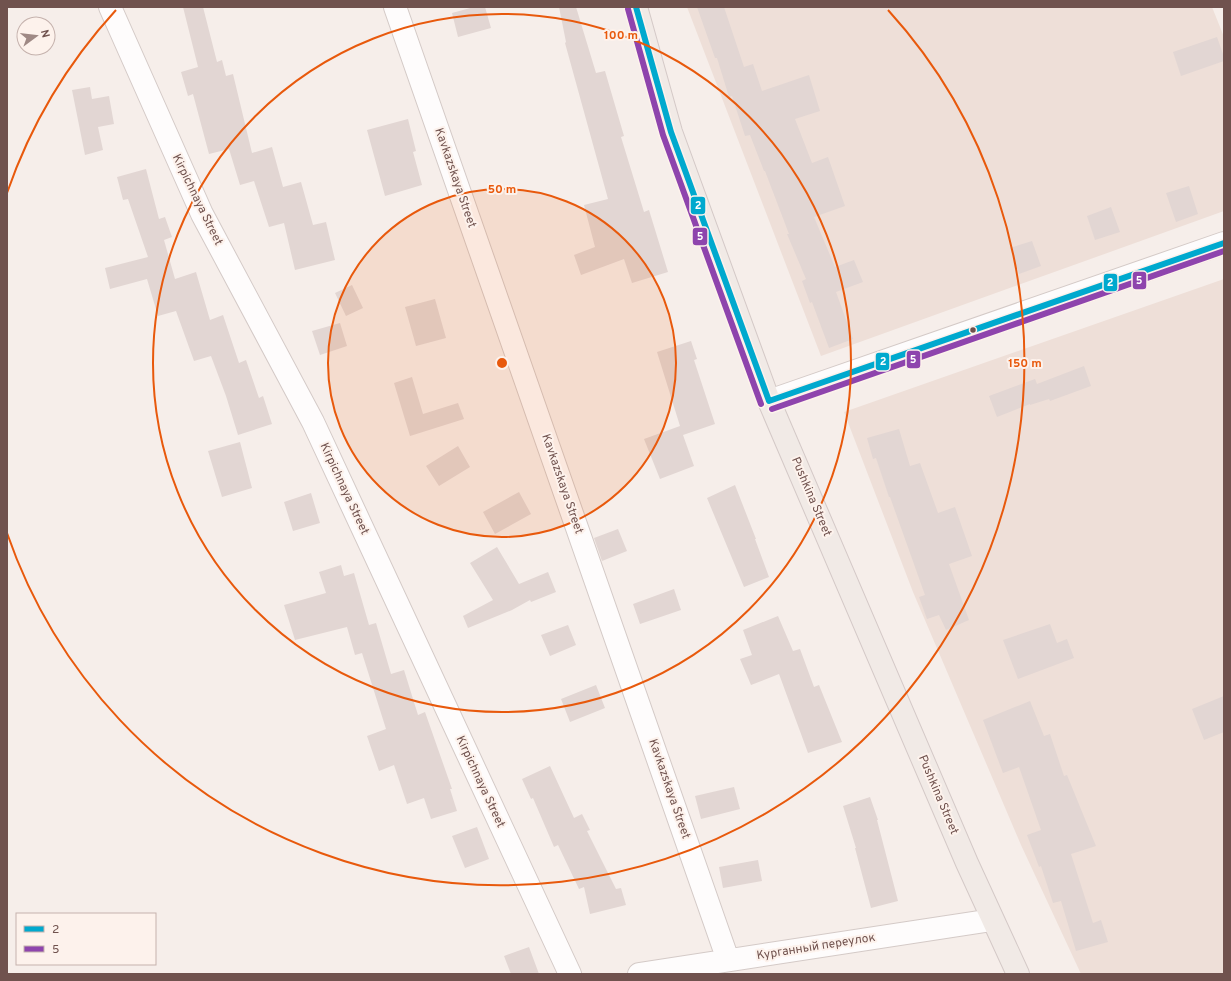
<svg xmlns="http://www.w3.org/2000/svg" width="1231" height="981" font-family="Overpass,sans-serif">
<style>
.residential{fill:#eedfd8}
.building{fill:#e2d6d3}
.lines{fill:none;stroke-linecap:round;stroke-linejoin:round}
.minor-casing{stroke:#d4cac7;stroke-width:24}
.major-casing{stroke:#d4c9c7;stroke-width:24}
.minor{stroke:#fefcfc;stroke-width:22}
.major{stroke:#f1eae6;stroke-width:22}
.bus-1-casing{stroke:#fdf2ec;stroke-width:9}
.bus-2-casing{stroke:#fdf2ec;stroke-width:9}
.bus-1{stroke:#00a9ce;stroke-width:6}
.bus-2{stroke:#8e44ad;stroke-width:6}
.ring{fill:none;stroke:#e8590c;stroke-width:2}
.bus-dot{fill:#70524e;stroke:#fdf2ec;stroke-width:1.5}
.labels{text-anchor:middle;dominant-baseline:central;stroke-width:4;stroke-linejoin:round;paint-order:stroke}
.street-label{font-size:12px;fill:#70524e;stroke:#fdf2ec}
.centre{fill:#e8590c;stroke:#fdf2ec;stroke-width:2}
.ring-label{font-size:12px;text-anchor:middle;font-weight:bold;fill:#e8590c;stroke:#fdf2ec;stroke-width:4;stroke-linejoin:round;paint-order:stroke}
.line-badge{stroke:#fdf2ec;stroke-width:1.5}
.badge-label{font-size:11px;text-anchor:middle;font-weight:bold;fill:#fff}
</style>
<rect width="100%" height="100%" fill="#f6eeea"/>
<!-- residential -->
<path class="residential" d="M687 7H1212L1224 37V211L821 356Z
M1224 279V974H1081L1021 845 913 592 844 412Z"/>
<!-- building -->
<path class="building" d="M183 7H203L217 62 222 60 226 76 233 74 252 153 272 147 283 187 301 182 313 225 326 222 335 260 295 270 284 223 269 227 254 181 240 185 229 149 209 154 193 94 188 96 181 72 198 67Z
M474 7H485L491 28 458 37 452 13Z
M559 7H576L596 73 605 71 624 136 621 137 644 212 649 210 668 272 632 283 624 259 581 275 574 255 595 247 584 205 608 199 565 43 566 42Z
M697 7H724L744 67 753 64 762 91 809 75 820 111 795 119 812 163 828 157 845 206 814 217 835 267 854 260 863 282 836 292 853 339 829 348 812 302 810 303 802 281 806 279 787 234H789L765 171H764L750 135 745 136 732 96 729 97 717 58H715Z
M1217 37 1224 57V61L1181 76 1173 52Z
M90 87 92 99 109 96 114 124 98 127 103 150 85 155 72 90Z
M408 119 416 151 413 152 422 185 385 196 367 130Z
M146 169 159 219 165 217 172 237 164 240 175 279 196 272 210 320 223 315 239 363 246 360 259 398 263 396 272 424 238 435 226 396 211 356 194 361 176 311 158 316 147 279 110 289 105 268 148 257 128 199 123 200 117 177Z
M1189 186 1198 214 1176 222 1166 193Z
M1111 207 1120 232 1095 240 1087 216Z
M1032 241 1041 266 1019 274 1010 248Z
M352 285 363 308 346 316 335 293Z
M435 299 446 338 416 346 405 307Z
M340 323 347 346 320 355 312 331Z
M691 341 697 359 694 360 715 424 683 435 694 466 660 479 644 439 680 426 657 352Z
M1084 366 1091 386 1050 401 1049 399 1030 405V404L997 417 989 396 1035 379 1037 384Z
M412 377 423 414 458 403 464 419 410 436 394 383Z
M899 429 910 466 920 463 938 513 955 507 972 556 949 564 969 620 946 630 939 615 927 619 919 597 925 595 890 497H889L876 458 873 459 867 438Z
M240 442 252 488 222 497 208 451Z
M458 446 470 467 439 486 426 466Z
M735 485 756 539H755L769 577 744 587 707 498Z
M519 492 531 514 495 534 483 512Z
M311 493 320 523 293 531 284 502Z
M618 529 627 551 602 561 594 538Z
M497 547 519 584 548 572 556 592 531 602 530 600 512 610 468 628 463 616 493 600 470 563Z
M341 565 344 576 354 573 369 625 376 623 391 674 404 670 418 715 425 712 452 789H450L457 811 431 819 424 798 407 804 394 765 379 771 367 736 386 729 362 653 355 655 347 627 295 640 284 605 326 593 319 572Z
M674 589 681 610 640 624 633 604Z
M778 616 793 651 800 649 814 687 819 685 842 742 808 753 779 674 751 685 740 659 752 655 743 630Z
M1050 624 1057 643 1067 639 1074 658 1018 679 1003 640Z
M568 625 576 645 550 656 541 635Z
M596 685 605 708 570 722 561 699Z
M1224 696V732L1204 740 1192 709Z
M1030 701 1044 736 1050 734 1064 776 1067 775 1096 846 1071 854 1093 923 1101 920 1108 942 1076 951 1061 901 1053 903 1041 866 1039 867 1027 835 1041 830 1019 767 1003 773 983 720Z
M550 766 574 818 582 814 590 830 587 831 616 889 621 888 626 905 590 914 584 887 579 889 558 845 554 847 533 798 531 799 522 779Z
M734 787 740 809 701 819 695 796Z
M870 797 878 820H877L898 901 871 908 855 848H856L843 806Z
M477 827 489 859 465 868 452 836Z
M758 860 762 881 723 888 719 867Z
M529 947 539 974H511L504 956Z"/>
<g class="lines">
<!-- minor casing -->
<g class="minor-casing">
<path id="minor" d="M110 7 202 214 313 422 570 974
M395 7 728 960
M769 401 1224 243
M639 974 992 920"/>
</g>
<!-- major casing -->
<g class="major-casing">
<path id="major" d="M636 7 671 132 769 401 967 863 1018 974"/>
</g>
<!-- minor -->
<use href="#minor" class="minor"/>
<!-- major -->
<use href="#major" class="major"/>
<!-- bus-1 casing -->
<g class="bus-1-casing">
<path id="bus-1" d="M636 7 671 132 769 401
M769 401 1224 243"/>
</g>
<!-- bus-2 casing -->
<g class="bus-2-casing">
<path id="bus-2" d="M628 9 663 135 761 404
M772 409 1224 251"/>
</g>
<!-- bus-1 -->
<use href="#bus-1" class="bus-1"/>
<!-- bus-2 -->
<use href="#bus-2" class="bus-2"/>
</g>
<!-- distance rings -->
<circle cx="502" cy="363" r="174" fill="#e8590c" fill-opacity=".12"/>
<g class="ring">
<circle cx="502" cy="363" r="174"/>
<circle cx="502" cy="363" r="349"/>
<path d="M7 193A523 523 0 0 1 116 10M888 10A523 523 0 1 1 7 533"/>
</g>
<!-- markers -->
<circle class="bus-dot" cx="973" cy="330" r="3.5"/>
<g class="labels">
<!-- street labels -->
<g class="street-label">
<text transform="translate(455 178) rotate(71)">Kavkazskaya Street</text>
<text transform="translate(197 200) rotate(64)">Kirpichnaya Street</text>
<text transform="translate(562 484) rotate(71)">Kavkazskaya Street</text>
<text transform="translate(344 489) rotate(65)">Kirpichnaya Street</text>
<text transform="translate(811 497) rotate(67)">Pushkina Street</text>
<text transform="translate(480 782) rotate(65)">Kirpichnaya Street</text>
<text transform="translate(669 789) rotate(71)">Kavkazskaya Street</text>
<text transform="translate(938 795) rotate(67)">Pushkina Street</text>
<text transform="translate(816 947) rotate(-9)">Курганный переулок</text>
</g>
</g>
<circle cx="502" cy="363" r="6" class="centre"/>
<g class="ring-label">
<text x="621" y="39">100 m</text>
<text x="502" y="193">50 m</text>
<text x="1025" y="367">150 m</text>
</g>
<g class="line-badge">
<rect x="690" y="196" width="16" height="19" rx="4" fill="#00a9ce"/>
<rect x="692" y="227" width="16" height="19" rx="4" fill="#8e44ad"/>
<rect x="1132" y="271" width="15" height="19" rx="4" fill="#8e44ad"/>
<rect x="1103" y="273" width="15" height="19" rx="4" fill="#00a9ce"/>
<rect x="906" y="350" width="15" height="19" rx="4" fill="#8e44ad"/>
<rect x="875" y="352" width="15" height="19" rx="4" fill="#00a9ce"/>
</g>
<g class="badge-label">
<text x="698" y="209">2</text>
<text x="700" y="240">5</text>
<text x="1139" y="284">5</text>
<text x="1110" y="286">2</text>
<text x="913" y="363">5</text>
<text x="883" y="365">2</text>
</g>
<!-- border -->
<rect width="1231" height="981" fill="none" stroke="#70524e" stroke-width="16"/>
<!-- legend -->
<rect x="16" y="913" width="140" height="52" fill="#fdf2ec" stroke="#c5b2ad"/>
<rect x="24" y="926" width="20" height="6" fill="#00a9ce" stroke="#c5b2ad"/>
<text x="52" y="933" font-size="12" fill="#70524e">2</text>
<rect x="24" y="946" width="20" height="6" fill="#8e44ad" stroke="#c5b2ad"/>
<text x="52" y="953" font-size="12" fill="#70524e">5</text>
<!-- north arrow -->
<g transform="translate(36 36) rotate(75)"><circle r="19" fill="#fdf2ec" stroke="#c5b2ad"/>
<path d="M0-3L7 15L0 10L-7 15Z" fill="#9f8985"/>
<text y="-6" font-size="11" font-weight="bold" text-anchor="middle" fill="#70524e">N</text>
</g>
</svg>
